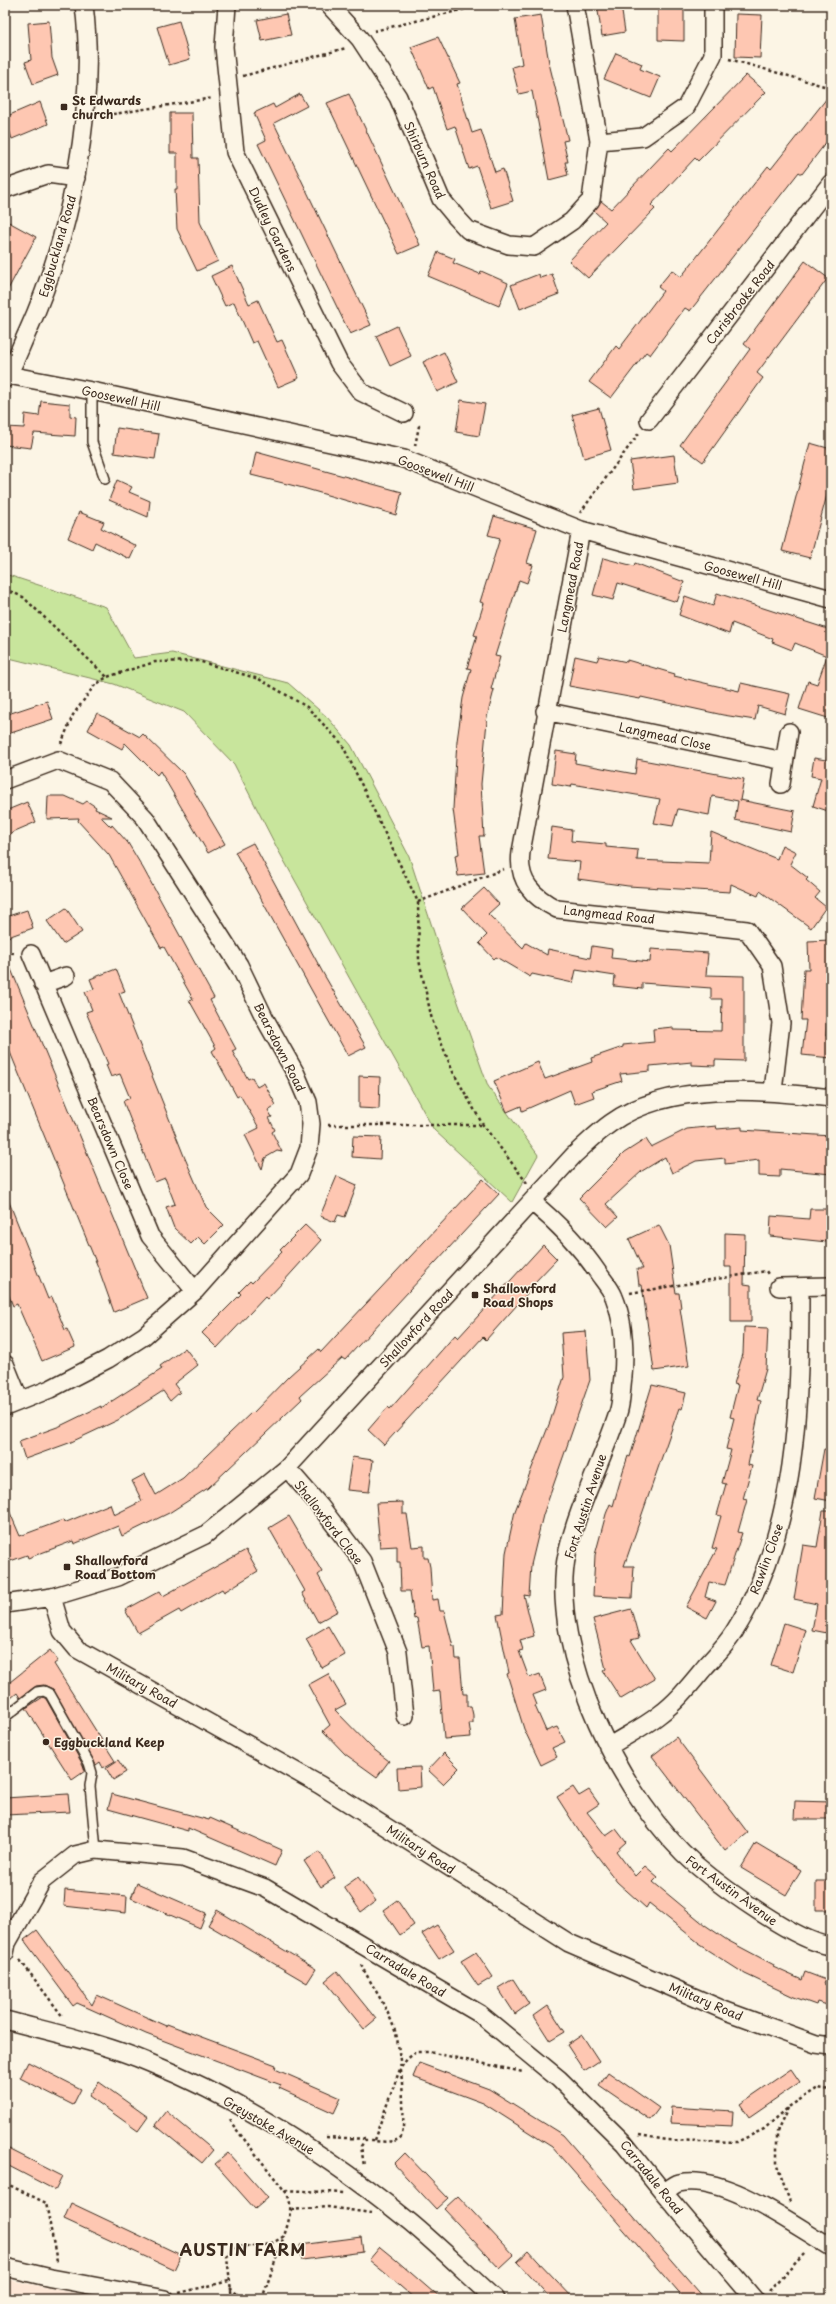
<svg xmlns="http://www.w3.org/2000/svg" width="836" height="2304" font-family="'Playpen Sans',sans-serif">
<style>
.built{fill:#fde7d6}
.park{fill:#c8e59c;stroke:#82885d}
.building{fill:#fec7b2;stroke:#3b2a1e}
.lines{fill:none;stroke-linecap:round;stroke-linejoin:round}
.lane-casing{stroke:#3b2a1e;stroke-width:12}
.street-casing{stroke:#3b2a1e;stroke-width:20}
.path{stroke:#3b2a1e;stroke-width:2.5;stroke-dasharray:3 3;stroke-linecap:butt}
.lane{stroke:#fcf5e5;stroke-width:9}
.street{stroke:#fcf5e5;stroke-width:17}
.poi-dot{fill:#3b2a1e;stroke:#fcf5e5;stroke-width:1.5}
.labels{text-anchor:middle;dominant-baseline:central;stroke-width:3;stroke-linejoin:round;paint-order:stroke}
.poi-label{font-size:12px;font-weight:bold;fill:#3b2a1e;stroke:#fcf5e5;text-anchor:start}
.street-label{font-size:12px;fill:#3b2a1e;stroke:#fcf5e5}
.district-label{font-size:16px;font-weight:bold;letter-spacing:1px;fill:#3b2a1e;stroke:#fcf5e5}
</style>
<rect width="100%" height="100%" fill="#fcf5e5"/>
<filter id="ink" filterUnits="userSpaceOnUse"><feTurbulence type="fractalNoise" baseFrequency=".025" numOctaves="2"/><feDisplacementMap in="SourceGraphic" scale="8" xChannelSelector="R" yChannelSelector="G"/><feConvolveMatrix kernelMatrix="1 2 1 2 8 2 1 2 1" color-interpolation-filters="sRGB"/></filter>
<g filter="url(#ink)">
<!-- built -->
<path class="built" d="M5 2279 102 2299H5Z"/>
<!-- park -->
<path class="park" d="M5 574 106 607 134 658 172 653 288 683 327 717 351 745 409 856 443 960 488 1086 538 1155 512 1202 434 1130 277 848 234 764 184 712 114 684 5 657Z"/>
<!-- building -->
<path class="building" d="M597 5H621L625 32 602 36Z
M658 5H684V41L658 40Z
M286 14 291 35 262 41 257 20Z
M736 14 762 15 760 58 735 57Z
M541 15 549 63 568 140 563 141 568 162H565L568 175 549 180 532 91 519 94 512 67 522 64 515 19Z
M49 21 52 58 58 75 33 84 25 62 31 60 28 23Z
M179 21 190 59 169 65 157 27Z
M438 37 460 83 457 84 472 133 481 130 495 172 503 169 513 201 491 208 477 166 469 169 455 126 447 129 433 87 429 89 411 47Z
M616 53 642 64 640 69 660 77 651 98 604 79Z
M746 75 766 92 698 161 695 158 651 205 655 209 588 278 569 261 606 222 594 211 601 201 611 209 669 148 672 151Z
M831 93V136L802 174 799 172 690 311 685 308 650 355 646 352 611 398 589 382 616 346 619 349 663 291 658 287 672 270 681 277 768 166 771 169Z
M300 94 307 106 274 123 371 325 350 334 258 144 266 140 254 113 273 104 275 108Z
M349 94 420 245 399 254 327 103Z
M40 102 48 124 12 139 5 117Z
M170 113H192L193 158H198L200 222 218 261 197 271 177 229 175 189H177V153H170Z
M5 220 36 237 5 295Z
M438 252 455 259 453 263 480 274 481 271 508 283 499 306 428 276Z
M805 261 828 278 757 373 763 378 703 462 680 445 750 349 744 344Z
M232 266 249 304 258 300 277 342 282 340 299 378 278 387 257 341 252 343 234 302 225 306 211 276Z
M539 274 540 278 552 274 559 294 520 309 511 285Z
M397 326 411 356 390 366 376 336Z
M444 352 458 382 437 392 423 362Z
M461 400 485 404 479 436 456 432Z
M41 401 70 404V416L76 417 75 436 34 433 31 448 5 445 6 427 24 428 25 414 39 416Z
M599 408 611 450 584 458 572 415Z
M117 428 159 434 155 459 114 453Z
M810 443 831 449V480L810 558 782 551Z
M256 452 402 492 396 515 303 488 251 475Z
M674 455 678 483 634 489 630 461Z
M117 480 132 487 129 492 150 501 148 517 109 500Z
M79 512 104 522 101 528 136 546 130 559 95 542 92 549 68 538Z
M494 516 537 529 527 563 533 565 527 583 519 580 495 656 500 657 491 689 494 690 486 721H487L481 784 484 836H479L484 873 458 876 455 855 459 854 453 809 457 741 463 698 471 669 467 668 477 636 474 635 484 603 480 602 500 538 488 535Z
M603 558 634 566 635 563 684 582 677 602 618 583 613 600 593 595Z
M717 593 831 630V719L799 709 808 681 817 684 827 656 795 643 792 650 772 642 773 639 732 623 729 634 679 615 685 596 713 606Z
M575 656 597 661 599 656 627 662V660L675 674 674 676 739 691 741 683 790 694 785 714 758 706 755 720 723 715 641 697 640 699 569 686Z
M47 701 53 719 5 735V715Z
M97 713 140 737 143 734 184 774 225 844 208 853 160 771 157 775 125 743 122 749 88 730Z
M556 751 576 754 575 763 635 774 637 759 744 779 740 800 795 811 791 832 735 820 738 801 712 796 709 815 678 809 673 826 654 823 660 799 572 784 571 787 552 784Z
M827 757H831V812L813 806 821 778 811 776 814 758 826 760Z
M48 796H65L83 804 87 801 96 807 95 809 112 817H101L111 827 112 825 128 843 143 868 214 998 210 1000 230 1038 236 1049 232 1051 248 1079 252 1077 257 1087 264 1083 276 1105 268 1110 272 1117 269 1118 275 1130 272 1132 282 1152 277 1151 265 1158 262 1169 245 1135 259 1128 240 1095 237 1097 212 1051 216 1048 189 1000 193 999 164 947 161 948 109 855 78 821 79 818 47 819Z
M27 802 36 822 15 831 5 838V811Z
M552 827 572 830 571 841 606 844V847L638 850 637 860 709 863 711 832 777 859 782 845 796 852 790 864 808 878 806 880 820 892 815 898 826 907 811 928 760 891 758 896 731 884 730 892 628 886 578 879 580 862 548 859Z
M253 843 323 973 366 1047 348 1056 235 852Z
M484 888 499 904 488 914 523 948 526 943 547 955 548 949 590 958 592 946 612 949 611 958 650 962 651 949 708 953 706 975 744 976V1061L715 1060V1066L692 1065V1062L650 1066V1071L620 1074 622 1081 592 1091 594 1097 575 1104 570 1090 522 1111 521 1106 507 1112 494 1081 538 1062 545 1079 592 1062 591 1058 623 1047V1045L654 1042 653 1029 673 1027V1030L721 1031 722 999H711V988L642 983V989L614 986 615 976 576 970 573 983 532 974 530 977 496 957 494 959 479 943 487 935 462 908Z
M66 908 82 932 63 944 47 921Z
M27 910 33 928 8 937 5 917Z
M831 940V994H829L826 1036H831V1058L802 1055 806 1020H801L804 969H809L808 941Z
M6 957 147 1298 114 1312 98 1267 5 1040Z
M116 969 125 991 119 993 184 1156 206 1207 224 1225 205 1244 198 1237 191 1244 174 1228 166 1207 175 1204 165 1178 155 1182 123 1101 130 1098 120 1074 111 1077 106 1065 108 1064 86 1012 92 1010 85 992 94 989 90 979Z
M359 1076 380 1077 379 1109 359 1108Z
M716 1126 717 1129 742 1127V1130L831 1136V1174L780 1169V1177L759 1176V1160L725 1164V1158L696 1161 672 1173 665 1157 642 1171 606 1204 618 1217 607 1227 579 1198 624 1153 646 1139 651 1147 687 1129Z
M353 1136 381 1137 380 1159 352 1157Z
M337 1176 357 1185 345 1217 338 1215 335 1222 320 1216Z
M483 1179 499 1194 345 1360 342 1358 300 1396 302 1399 208 1488 169 1513 122 1536 118 1526 74 1544 73 1541 28 1558 27 1555 5 1563V1501L20 1536 63 1520 64 1523 110 1504 114 1515 142 1501 132 1481 145 1474 156 1495 183 1478 252 1412 253 1413 289 1376 319 1349 321 1352Z
M5 1192 48 1299 52 1297 65 1330 67 1329 75 1347 42 1361 17 1304 13 1306 5 1286Z
M810 1209H828L827 1242 770 1236 771 1216 809 1219Z
M305 1225 321 1240 284 1281 267 1299 265 1297 217 1348 202 1333 241 1294 239 1292 250 1281 252 1283 282 1252 280 1250Z
M659 1225 669 1245 676 1293H679L681 1308H680L689 1366 654 1371 642 1285H639L637 1269H643L629 1239Z
M725 1233 745 1234 744 1284 751 1285V1322H731V1267H725Z
M543 1245 557 1259 534 1283 535 1284 525 1296 486 1340 483 1337 384 1445 368 1430 388 1407 390 1409 413 1383 455 1335 458 1338Z
M744 1327 768 1328 766 1369 757 1400 761 1401 748 1465 752 1466 743 1499 747 1500 738 1532 742 1533 725 1585 709 1582 705 1597 716 1601 707 1618 686 1607 717 1549 712 1548 721 1516 717 1515 726 1484 722 1483 731 1450 726 1449 734 1418 730 1417 738 1385 734 1384 743 1354Z
M586 1331 590 1380 543 1515 531 1565 529 1596 524 1595 534 1636 520 1640 523 1650 519 1651 529 1678 540 1674 543 1683 546 1690 533 1695 537 1705 535 1706 546 1731 557 1727 565 1742 552 1748 557 1757 541 1765 524 1729 507 1674 509 1673 497 1615 503 1614 506 1553 515 1511 550 1422 564 1377 561 1333Z
M185 1348 198 1365 174 1384 180 1392 170 1401 163 1391 118 1420 69 1443 25 1459 19 1441 60 1426 101 1406V1408L162 1369 160 1366Z
M652 1385 686 1393 682 1409 679 1408 624 1566H634L632 1598 593 1596 595 1555 606 1514 610 1504 613 1506 623 1471 628 1456 630 1457Z
M824 1449 831 1450V1501L815 1498Z
M352 1457 373 1460 369 1492 347 1490Z
M403 1502V1514H407L412 1547 424 1546V1558H428L430 1567 432 1600 438 1599 440 1611H444L453 1647H455L456 1659H460L463 1694H467V1706H471L473 1715V1723H469L471 1737 444 1739 440 1691 433 1692 429 1646 422 1647 417 1618 414 1619 410 1591H401L400 1562H397V1546L380 1547 376 1503Z
M823 1511H831V1612L827 1633 812 1630 817 1604 794 1599 803 1545 817 1547Z
M289 1516 322 1572 318 1575 338 1611 318 1622 302 1593 305 1591 269 1528Z
M246 1550 258 1571 224 1592 222 1589 181 1613 179 1610 138 1633 125 1610 160 1591 163 1596Z
M631 1609 639 1638 631 1640 655 1679 621 1699 603 1671 606 1669 593 1619Z
M784 1623 806 1630 793 1672 771 1665Z
M328 1626 345 1655 322 1668 306 1639Z
M50 1650 58 1661 54 1664 115 1761 103 1768 100 1762 96 1765 53 1689 44 1685 36 1686 20 1698 17 1693 5 1703V1686Z
M328 1674 346 1704 335 1710 372 1748 389 1761 377 1777 345 1754 323 1731 330 1725 308 1685Z
M43 1697 46 1699 83 1765 85 1771 72 1780 26 1708Z
M676 1737 748 1833 725 1851 652 1756Z
M444 1753 459 1768 443 1784 428 1770Z
M118 1760 126 1772 113 1780 106 1768Z
M420 1767 421 1787 398 1789 397 1768Z
M573 1787 579 1796 589 1790 599 1804 587 1812 606 1836 616 1829 626 1842 616 1851 635 1876 645 1866 658 1877 653 1882 705 1925 727 1940 774 1965 773 1967 802 1980 805 1972 826 1980 824 1984 831 1986V2006L817 2002 816 2005 794 1997 745 1974 698 1944 699 1943 649 1903 646 1908 617 1882 582 1836 557 1797Z
M68 1794 70 1812 5 1815V1798Z
M112 1794 209 1820 210 1818 282 1850 275 1866 188 1828V1831L108 1809Z
M795 1801 831 1802V1819H794Z
M756 1843 801 1870 786 1895 741 1868Z
M320 1852 335 1878 321 1887 304 1861Z
M358 1877 376 1901 361 1912 344 1887Z
M816 1881H831V1910H816Z
M137 1883 206 1913 200 1928 131 1898Z
M65 1890 127 1896 126 1913 64 1906Z
M397 1900 414 1925 400 1935 383 1910Z
M217 1910 316 1969 307 1983 208 1925Z
M437 1925 454 1950 439 1959 422 1934Z
M37 1930 92 2005 97 1995 166 2026 167 2024 276 2065 275 2069 341 2098 334 2113 279 2088 281 2085 146 2034 77 2003 73 2006 24 1940Z
M476 1952 493 1977 478 1986 461 1961Z
M337 1971 376 2019 364 2029 325 1981Z
M513 1979 529 2004 515 2014 498 1988Z
M548 2006 565 2032 550 2041 534 2016Z
M582 2035 599 2061 584 2071 567 2045Z
M28 2062 81 2089 73 2105 20 2078Z
M419 2063 489 2089 563 2135 705 2299H684L552 2147 483 2103 413 2077Z
M791 2069 800 2082 749 2117 740 2104Z
M608 2072 659 2108 650 2120 599 2085Z
M99 2082 148 2117 138 2131 89 2096Z
M671 2107 733 2111 732 2126 670 2123Z
M166 2111 213 2150 202 2163 155 2125Z
M5 2147 62 2176 55 2190 5 2164Z
M228 2153 268 2198 255 2209 215 2164Z
M405 2153 448 2198 436 2209 394 2164Z
M458 2196 514 2256 500 2269 444 2209Z
M71 2203 181 2255 174 2270 64 2219Z
M361 2237 363 2252 302 2260 300 2245Z
M380 2247 396 2260 441 2299H415L385 2273 369 2260Z
M529 2251 537 2260 574 2299H551L543 2290 517 2262Z"/>
<g class="lines">
<!-- lane casing -->
<g class="lane-casing">
<path id="lane" d="M92 391V442L105 479
M5 1717 37 1692 44 1691 50 1694 89 1763 92 1773 90 1786 96 1850"/>
</g>
<!-- street casing -->
<g class="street-casing">
<path id="street" d="M227 5 224 47 235 152 339 363 361 392 404 413
M329 5 360 39 398 97 441 199 456 217 468 230 509 245 534 247 572 221 591 200 599 141 575 5
M599 141 643 137 686 107 713 55V5
M5 189 48 174 76 178
M8 375 92 391 404 459 581 530 831 599
M5 379C14 366 20 348 27 333 70 239 97 109 84 5
M649 420 831 183
M581 530 521 852C517 881 533 897 557 909L747 930 772 966 781 1023 773 1091
M545 711 784 761
M5 780 58 760 110 781 145 818 239 965 265 1019 296 1074 308 1102 311 1124 309 1148 299 1174 195 1291 144 1336 108 1359 50 1389 20 1401 5 1364
M781 784 789 732
M31 954 150 1236 195 1291
M43 984 66 976
M532 1202C559 1224 580 1246 599 1274 604 1281 611 1289 614 1297 624 1321 625 1352 623 1377 621 1389 622 1402 618 1413 603 1460 578 1505 567 1554 547 1651 624 1803 696 1865 723 1888 797 1942 831 1946
M779 1287 831 1286
M5 1407 20 1401
M287 1468 320 1506 362 1561 398 1652 405 1716
M52 1597 62 1631 77 1649 320 1785 569 1943 726 2011 816 2044 831 2046
M5 1604 52 1597 118 1577 205 1535 287 1468 574 1155C586 1144 598 1132 611 1123 669 1081 764 1090 831 1098
M608 1747C625 1736 644 1727 659 1715 677 1702 691 1684 705 1667 715 1656 726 1645 734 1632 798 1531 800 1404 800 1287
M5 1953 7 1943 42 1881 75 1855 96 1850 183 1858 265 1888 480 2014 559 2079 624 2143 664 2193 754 2299
M5 2020C54 2033 103 2043 150 2063 244 2101 331 2158 410 2222 439 2246 467 2274 495 2299
M664 2193C668 2190 674 2184 679 2183 724 2173 794 2225 831 2247
M5 2267 51 2278 165 2299"/>
</g>
<!-- path -->
<path class="path" d="M374 31 482 5
M729 59 831 88
M243 76 346 48
M101 116 213 98
M415 446 419 426 416 424
M580 513 639 433
M5 589 23 597 107 677
M61 744 73 715 94 686 107 677 155 662 198 661 259 679 307 707 342 744 418 902 419 960 432 1020 453 1072 483 1125 527 1183
M418 902 504 869
M5 952 14 953
M328 1125H483
M630 1293 766 1271 768 1274
M20 1960 63 2017
M361 1965C373 1987 389 2010 396 2034 400 2047 407 2128 401 2137 394 2145 375 2140 365 2141L361 2146 364 2166
M788 2108 777 2132V2165L790 2202
M229 2120 284 2190
M639 2135 667 2140 737 2142 764 2129 790 2106 818 2088 831 2090
M326 2137 367 2139
M374 2140 400 2069 407 2059 416 2052H429L523 2072
M5 2183 46 2203 57 2262
M291 2210 328 2207 371 2213
M230 2288 243 2299
M769 2291 806 2252
M179 2293 229 2281
M232 2299 227 2257C234 2242 251 2248 264 2245 272 2244 278 2240 284 2236 289 2221 295 2202 284 2190L344 2193
M262 2299 284 2236"/>
<!-- lane -->
<use href="#lane" class="lane"/>
<!-- street -->
<use href="#street" class="street"/>
</g>
</g>
<!-- markers -->
<g class="poi-dot">
<rect x="60" y="103" width="8" height="8" rx="2"/>
<rect x="471" y="1291" width="8" height="8" rx="2"/>
<rect x="63" y="1563" width="8" height="8" rx="2"/>
<circle cx="46" cy="1742" r="4"/>
</g>
<g class="labels">
<!-- poi labels -->
<g class="poi-label">
<text x="72" y="100">St Edwards<tspan x="72" dy="14">church</tspan></text>
<text x="483" y="1288">Shallowford<tspan x="483" dy="14">Road Shops</tspan></text>
<text x="75" y="1560">Shallowford<tspan x="75" dy="14">Road Bottom</tspan></text>
<text x="54" y="1742">Eggbuckland Keep</text>
</g>
<!-- street labels -->
<g class="street-label">
<text transform="translate(425 160) rotate(66)">Shirburn Road</text>
<text transform="translate(273 229) rotate(64)">Dudley Gardens</text>
<text transform="translate(57 246) rotate(-74)">Eggbuckland Road</text>
<text transform="translate(740 302) rotate(-52)">Carisbrooke Road</text>
<text transform="translate(121 398) rotate(12)">Goosewell Hill</text>
<text transform="translate(436 473) rotate(21)">Goosewell Hill</text>
<text transform="translate(743 575) rotate(15)">Goosewell Hill</text>
<text transform="translate(570 587) rotate(-79)">Langmead Road</text>
<text transform="translate(665 736) rotate(12)">Langmead Close</text>
<text transform="translate(609 914) rotate(6)">Langmead Road</text>
<text transform="translate(280 1047) rotate(63)">Bearsdown Road</text>
<text transform="translate(111 1143) rotate(67)">Bearsdown Close</text>
<text transform="translate(416 1328) rotate(-47)">Shallowford Road</text>
<text transform="translate(585 1506) rotate(-72)">Fort Austin Avenue</text>
<text transform="translate(329 1522) rotate(52)">Shallowford Close</text>
<text transform="translate(766 1559) rotate(-70)">Rawlin Close</text>
<text transform="translate(142 1685) rotate(29)">Military Road</text>
<text transform="translate(421 1849) rotate(33)">Military Road</text>
<text transform="translate(732 1890) rotate(36)">Fort Austin Avenue</text>
<text transform="translate(406 1970) rotate(31)">Carradale Road</text>
<text transform="translate(706 2001) rotate(23)">Military Road</text>
<text transform="translate(269 2125) rotate(30)">Greystoke Avenue</text>
<text transform="translate(652 2177) rotate(51)">Carradale Road</text>
</g>
<!-- district labels -->
<g class="district-label">
<text x="243" y="2249">AUSTIN FARM</text>
</g>
</g>
<!-- margin -->
<rect width="836" height="2304" fill="none" stroke="#fcf5e5" stroke-width="20"/>
<rect x="10" y="10" width="816" height="2284" fill="none" stroke="#3b2a1e" stroke-width="1.5" filter="url(#ink)"/>
</svg>
